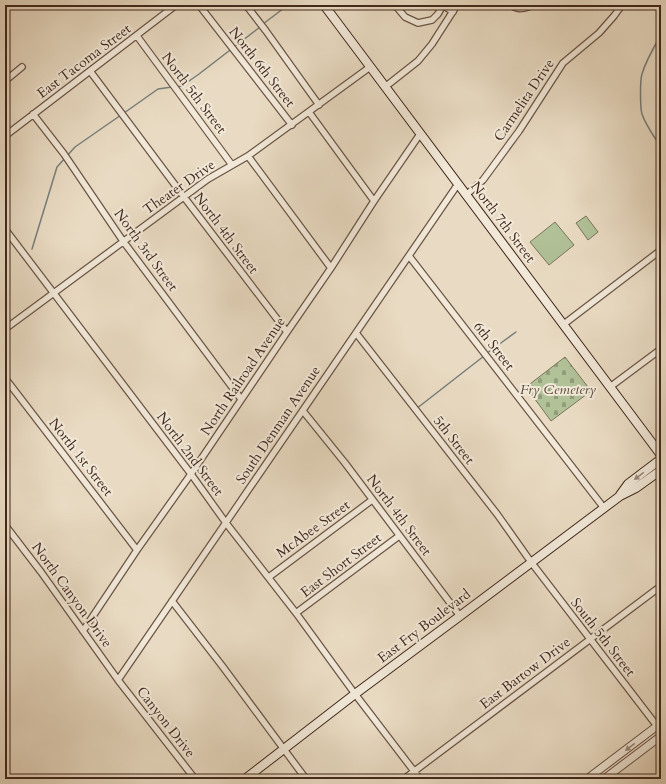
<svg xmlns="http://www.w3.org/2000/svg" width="666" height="784" font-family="Cardo,serif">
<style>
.cemetery{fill:url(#cemetery-stones);stroke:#79745a}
.pitch{fill:#b1c198;stroke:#79745a}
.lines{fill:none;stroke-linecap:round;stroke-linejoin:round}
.stream{stroke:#767f7c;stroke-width:1.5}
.minor-casing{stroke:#6b5546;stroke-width:8}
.tertiary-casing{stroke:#6b5546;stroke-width:9}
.secondary-casing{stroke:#41281d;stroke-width:10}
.minor{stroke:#f1e8d8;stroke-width:5.5}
.tertiary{stroke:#f1e8d8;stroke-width:7}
.secondary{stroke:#f1e8d8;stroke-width:8}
.oneway{fill:#99887a}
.labels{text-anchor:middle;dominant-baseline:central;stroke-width:4;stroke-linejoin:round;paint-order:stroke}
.street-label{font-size:14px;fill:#41281d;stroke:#f1e8d8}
.park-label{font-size:14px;font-style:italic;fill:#5d4e3c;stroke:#f1e8d8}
</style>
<defs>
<pattern id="cemetery-stones" width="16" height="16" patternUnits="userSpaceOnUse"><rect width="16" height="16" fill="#b1c198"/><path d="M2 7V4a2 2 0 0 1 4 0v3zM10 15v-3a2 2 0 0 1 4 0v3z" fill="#929d7b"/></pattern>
</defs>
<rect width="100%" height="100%" fill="#e9dbc3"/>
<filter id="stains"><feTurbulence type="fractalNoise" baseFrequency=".005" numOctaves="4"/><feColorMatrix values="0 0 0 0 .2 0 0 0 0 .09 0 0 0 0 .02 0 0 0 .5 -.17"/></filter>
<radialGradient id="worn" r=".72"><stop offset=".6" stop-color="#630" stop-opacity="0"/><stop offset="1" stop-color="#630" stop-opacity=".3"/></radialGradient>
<!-- cemetery -->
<path class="cemetery" d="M565 357 591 391 551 421 526 387Z"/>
<!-- pitch -->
<path class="pitch" d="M586 216 598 232 588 240 576 223Z
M555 222 574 245 549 265 530 242Z"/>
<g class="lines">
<!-- stream -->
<path class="stream" d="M263 24 288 5
M661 35C654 47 646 60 642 74 640 80 640 107 642 114 645 123 655 139 661 146
M176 87 182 86 199 74 260 27
M124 113 158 89 172 87
M32 249 57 167 75 147 121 115
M487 353 516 332
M416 409 484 356"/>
<!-- minor casing -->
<g class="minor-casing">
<path id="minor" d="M199 5 292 125
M246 5 266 31 319 105
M395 5 405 17 418 23 432 20 438 14 443 5
M443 5 453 12
M511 5C518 11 526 8 533 5
M137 36 232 165
M90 71 184 197 287 332
M5 81 22 67
M385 87 418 61 432 44 457 5
M309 112 374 201
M33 114 64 154 123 241 241 399
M5 136 176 5
M248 156 331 268
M466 195 483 180 519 131 563 63 599 33 614 16 622 5
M5 229 191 474 226 523 296 613 355 694 420 779
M409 256 604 508
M564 324 661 250
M5 329 208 179 248 156 370 67
M356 333 497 514 531 562 657 726
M5 378 137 550
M610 387 661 349
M303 411 345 463 460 616
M5 525 41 572 118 680 195 779
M269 577 372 500
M172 601 223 667 306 779
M296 613 399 536
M83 631 137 550 191 474 287 332 331 268 374 201 418 137 421 135
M118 680 458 184
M404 779 661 586"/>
</g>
<!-- tertiary casing -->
<g class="tertiary-casing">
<path id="tertiary" d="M587 779 661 723
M604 779 661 736"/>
</g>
<!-- secondary casing -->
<g class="secondary-casing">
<path id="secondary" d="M324 5 661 455
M620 495 628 484 661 459
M245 779 355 694 460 616 620 496 636 488 661 470"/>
</g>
<!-- minor -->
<use href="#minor" class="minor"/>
<!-- tertiary -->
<use href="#tertiary" class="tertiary"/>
<!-- secondary -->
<use href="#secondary" class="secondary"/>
</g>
<!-- one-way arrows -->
<defs><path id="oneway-solid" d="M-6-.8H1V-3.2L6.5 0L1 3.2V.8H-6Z"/></defs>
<g class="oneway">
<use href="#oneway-solid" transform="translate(639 476) rotate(143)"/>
<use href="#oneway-solid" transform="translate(630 747) rotate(143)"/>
</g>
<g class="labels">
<!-- street labels -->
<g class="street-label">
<text transform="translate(84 61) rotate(-37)">East Tacoma Street</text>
<text transform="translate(262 67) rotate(52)">North 6th Street</text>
<text transform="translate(194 93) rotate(53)">North 5th Street</text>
<text transform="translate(524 100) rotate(-56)">Carmelita Drive</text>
<text transform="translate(179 187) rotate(-35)">Theater Drive</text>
<text transform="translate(503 222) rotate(53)">North 7th Street</text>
<text transform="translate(226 233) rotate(53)">North 4th Street</text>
<text transform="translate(146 250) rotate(54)">North 3rd Street</text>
<text transform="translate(494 346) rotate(52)">6th Street</text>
<text transform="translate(243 376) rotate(-56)">North Railroad Avenue</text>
<text transform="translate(278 425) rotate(-56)">South Denman Avenue</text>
<text transform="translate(454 440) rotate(52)">5th Street</text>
<text transform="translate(190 454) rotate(53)">North 2nd Street</text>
<text transform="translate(81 457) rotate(52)">North 1st Street</text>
<text transform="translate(399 515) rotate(53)">North 4th Street</text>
<text transform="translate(313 529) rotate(-36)">McAbee Street</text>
<text transform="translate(341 565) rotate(-37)">East Short Street</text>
<text transform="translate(72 595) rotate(54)">North Canyon Drive</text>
<text transform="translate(424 626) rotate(-37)">East Fry Boulevard</text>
<text transform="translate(603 637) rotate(52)">South 5th Street</text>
<text transform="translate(525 673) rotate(-37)">East Bartow Drive</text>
<text transform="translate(166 722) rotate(52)">Canyon Drive</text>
</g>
<!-- park labels -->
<g class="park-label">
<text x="558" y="389">Fry Cemetery</text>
</g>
</g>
<!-- margin -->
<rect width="666" height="784" fill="none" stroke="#e9dbc3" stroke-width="20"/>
<rect x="6" y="6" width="654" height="772" fill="none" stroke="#41281d" stroke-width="2"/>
<rect x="10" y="10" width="646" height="764" fill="none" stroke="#41281d"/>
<rect width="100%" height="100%" filter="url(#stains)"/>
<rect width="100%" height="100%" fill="url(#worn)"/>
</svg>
